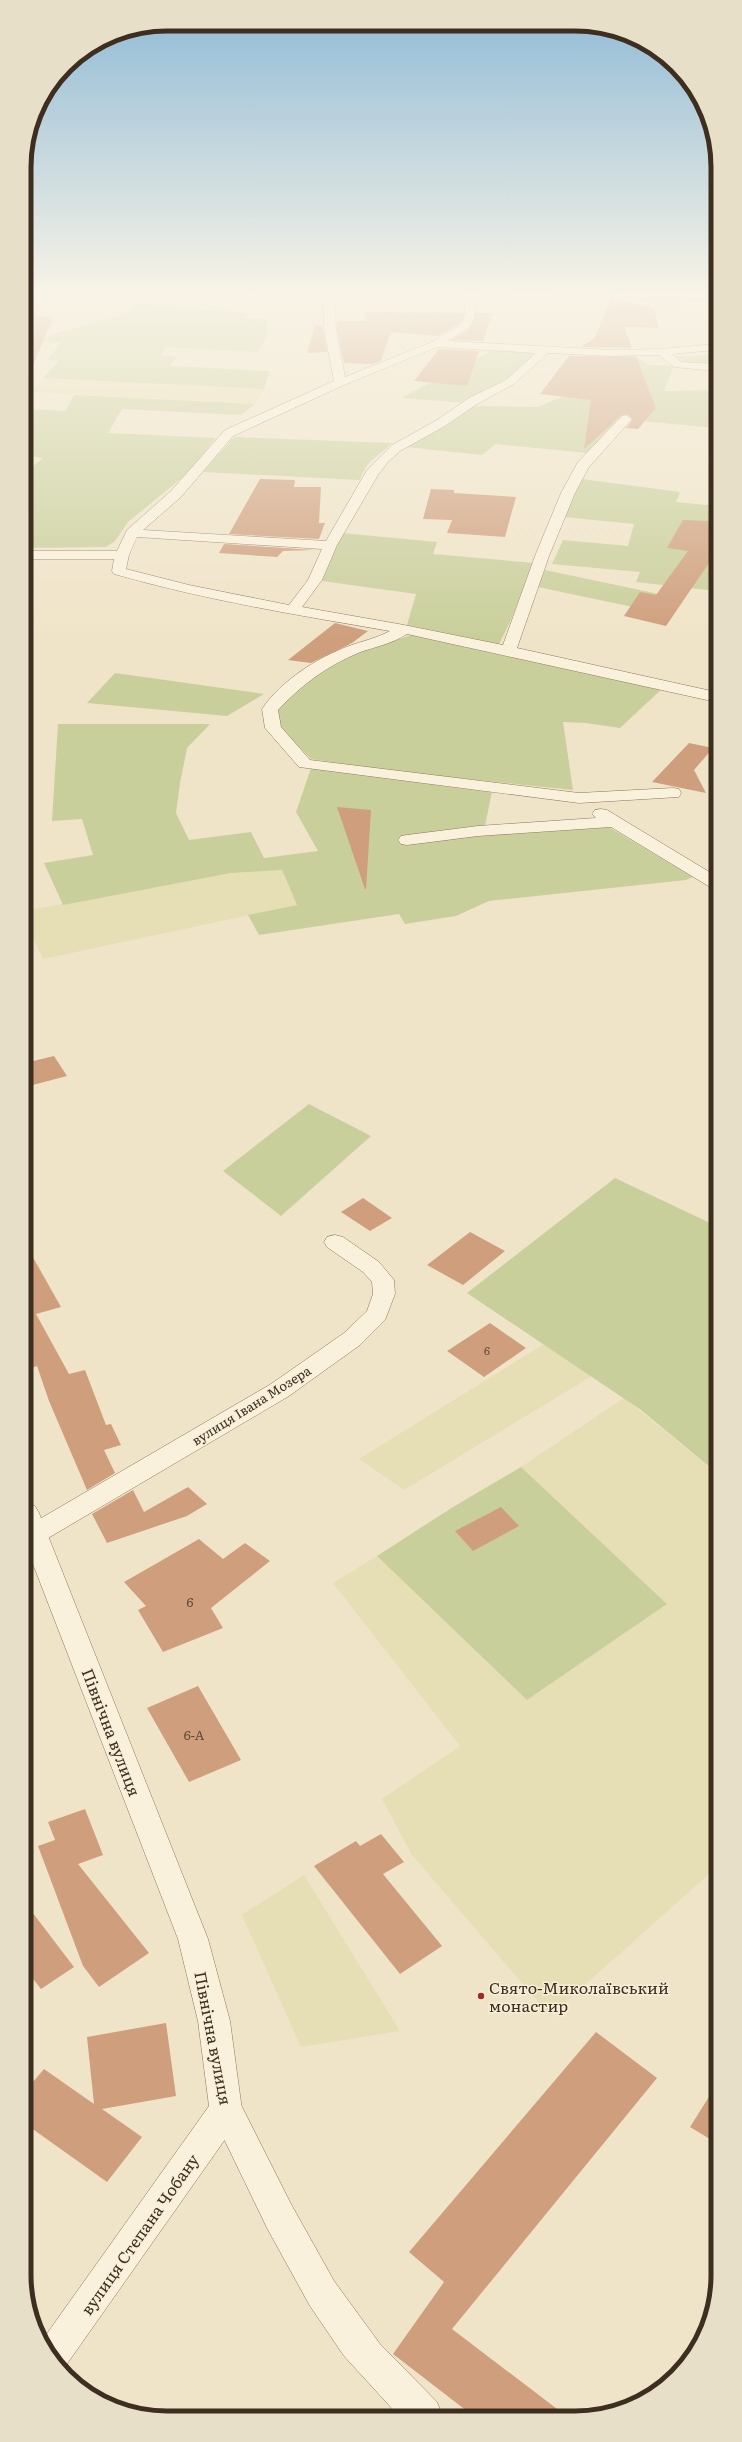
<svg xmlns="http://www.w3.org/2000/svg" width="742" height="2442" font-family="Literata,serif">
<style>
.farmland{fill:#e6deb5}
.green{fill:#c9cf9b}
.building{fill:#cf9f7d}
.lines{fill:none;stroke-linecap:round;stroke-linejoin:round}
.minor-casing{stroke:#8d765c;stroke-width:1}
.tertiary-casing{stroke:#8d765c;stroke-width:1}
.minor{fill:#faf1dc;fill-rule:evenodd}
.tertiary{fill:#faf1dc;fill-rule:evenodd}
.poi-dot{fill:#9e2a2b;stroke:#f7eed8;stroke-width:1.5}
.labels{text-anchor:middle;dominant-baseline:central;stroke-width:3;stroke-linejoin:round;paint-order:stroke}
.number-label{font-size:11px;fill:#624a37}
.street-label{font-size:13px;fill:#3d2e20;stroke:#f7eed8}
.near-number-label{font-size:13px;fill:#624a37}
.near-street-label{font-size:16px;fill:#3d2e20;stroke:#f7eed8}
.near-poi-label{font-size:16px;fill:#3d2e20;stroke:#f7eed8;text-anchor:start}
.rim{fill:none;stroke:#3d2e20;stroke-width:5}
</style>
<rect width="100%" height="100%" fill="#f0e4c8"/>
<!-- farmland -->
<path class="farmland" d="M198 295H237L223 302 193 298Z
M43 378 105 381 264 389 255 404 30 392Z
M282 870 297 905 43 959 25 923V911L231 873Z
M544 1344 592 1376 404 1490 359 1459Z
M624 1398 717 1473V1867L550 2016 412 1855 382 1799 460 1746 333 1583 377 1556 527 1700 667 1604 521 1467Z
M304 1875 400 2031 301 2047 242 1915Z"/>
<!-- green -->
<path class="green" d="M479 295H555L545 299 479 298Z
M609 295H715V302L687 301 674 308Z
M138 303 248 313 244 318 266 319 267 335 259 352 166 347 161 356 176 357 170 366 270 371 264 389 43 378 59 361 48 360 61 342 42 341 57 333 119 316Z
M495 349 536 353V355L514 374 466 403 401 398Z
M603 354H631L649 365 674 366 664 391 716 390V428L630 420 634 413 624 412 587 453 496 444 482 455 406 447 473 406 537 407 581 389Z
M716 354V365L687 362 676 357Z
M74 395 255 404 241 415 122 409 108 433 216 438 188 473 128 522 115 541 106 547 25 548V473L43 458 25 455V409L65 411Z
M234 437 392 443C378 458 367 458 360 480L203 472Z
M582 479 680 492 676 502 716 506V591L636 582 640 572 552 564 563 540 628 546 634 524 564 517Z
M342 533 437 542 433 554 534 563 510 622 499 644 407 625 416 594 322 581Z
M545 570 659 594 647 610 538 587Z
M411 635 616 680 663 688 620 728 586 723 563 722 573 790 392 771 311 759 280 728 278 710 296 688 339 660Z
M115 673 264 694 227 716 87 703Z
M58 724H210L187 748 180 783 176 813 189 840 251 832 264 858 318 851 296 812 311 768 492 791 485 826 474 834 607 826 693 877 686 880 489 901 456 916 405 924 399 914 259 935 248 915 297 905 282 870 231 873 63 905 44 863 93 855 82 819 52 821Z
M309 1104 371 1136 281 1216 223 1171Z
M615 1178 708 1222 717 1229V1354L710 1360 717 1365V1473L641 1410 467 1293Z
M521 1467 667 1604 527 1700 377 1556 453 1507Z"/>
<!-- building -->
<path class="building" d="M612 297 616 302 622 300 654 308 658 328 624 327 632 348 581 347 594 339Z
M365 312 464 313V315L461 322 439 336 391 332 381 361 372 364 344 363 337 329 338 321H365Z
M476 313H493L483 341 453 340 469 329Z
M24 316 53 317 25 385Z
M315 325H322L327 352 307 353Z
M439 349 479 351 467 386 414 381Z
M569 356 636 357 656 408 638 429 626 428 633 419 627 414 622 415 584 449 591 400 540 394Z
M260 479 295 480 294 487H321L319 523H325L319 539 229 534Z
M431 489 454 490V493L516 497 505 537 447 533 452 520 423 519Z
M683 520 709 521 711 560 666 626 624 616 640 592 656 595 688 551 667 548Z
M224 544 315 550 283 551 277 557 219 553Z
M335 623 368 631 352 643 311 663 288 660Z
M689 743 713 748 694 770 706 793 652 782Z
M337 807 371 810 366 889H365Z
M54 1056 67 1076 25 1087V1063Z
M363 1198 392 1218 370 1231 341 1212Z
M470 1232 505 1251 463 1285 427 1265Z
M26 1245 61 1307 36 1314 69 1374 85 1370 106 1425 111 1424 121 1445 104 1450 115 1473 87 1490 49 1401 37 1366 26 1370Z
M490 1323 526 1348 484 1377 447 1351Z
M188 1487 207 1504 187 1516 107 1543 92 1514 133 1490 144 1512Z
M501 1507 519 1526 473 1551 455 1531Z
M199 1539 223 1559 245 1543 270 1561 211 1608 223 1628 163 1652 138 1610 146 1606 124 1582Z
M198 1686 241 1760 189 1782 147 1708Z
M85 1809 103 1855 78 1864 149 1953 99 1987 83 1966 38 1846 55 1840 48 1822Z
M381 1834 404 1862 383 1874 442 1946 400 1974 314 1866 356 1841 360 1846Z
M26 1904 74 1967 41 1989 26 1970Z
M166 2023 176 2096 102 2109 142 2137 107 2182 27 2125 26 2090 44 2069 94 2104 87 2037Z
M596 2032 657 2078 452 2329 565 2415H472L393 2354 444 2282 409 2252Z
M717 2084 718 2118V2144L690 2127Z"/>
<g class="lines">
<!-- minor casing -->
<g class="minor-casing">
<path id="minor" d="M324 295H334L336 329 345 377 432 342 462 323 465 315V295H475C476 327 474 325 448 341L610 350 662 349 716 344V350L672 354 681 362 716 364V371L674 367 659 355 610 356 548 353 514 384 477 404 445 426 400 451 388 462 378 475 337 545 322 580 302 607 404 625 503 645 535 556 561 493 578 462 622 416 626 415 632 419 589 467 575 493 549 556 517 648 716 692V702L407 634C392 644 374 647 358 653 327 666 301 685 278 710L281 727 310 760 579 793 673 788 679 789 681 793 679 797 579 803 299 767 265 728 262 709C282 680 317 658 349 646 363 641 377 638 390 631 297 615 205 600 114 574L112 571 114 559H25V551H117L127 530 171 491 225 430 334 381 324 329ZM437 347 536 353 506 380 469 398 437 420 392 445 367 470 326 541 143 530 181 497 233 436 344 385ZM137 537 322 549 308 580 289 605 189 585 126 569 129 555Z
M601 809 607 810 716 876V888L710 887 611 827 478 836 407 845 401 844 398 840 401 836 407 835 478 826 596 818 592 814 595 810Z
M335 1235 343 1237 379 1262 394 1280 395 1294 385 1320 360 1345 289 1396 43 1541 34 1544 26 1541V1527L271 1384 344 1333 367 1311 373 1294 372 1282 363 1272 327 1247 324 1242 327 1237Z
M226 2094 238 2099 291 2204 334 2281 380 2344 437 2402 442 2415H398L344 2356 310 2306 267 2228 210 2110 214 2099Z"/>
</g>
<!-- tertiary casing -->
<g class="tertiary-casing">
<path id="tertiary" d="M26 1504 35 1506 39 1513 208 1939 230 2021 242 2110 238 2121 62 2371 41 2342 209 2106 198 2021 178 1939 26 1546Z"/>
</g>
<!-- minor -->
<use href="#minor" class="minor"/>
<!-- tertiary -->
<use href="#tertiary" class="tertiary"/>
</g>
<!-- sky -->
<linearGradient id="sky" x2="0" y2="1"><stop stop-color="#8fbad6"/><stop offset="0.46" stop-color="#f8f3e6"/><stop offset="1" stop-color="#f8f3e6" stop-opacity="0"/></linearGradient>
<rect width="742" height="637" fill="url(#sky)"/>
<!-- markers -->
<circle class="poi-dot" cx="481" cy="1996" r="4"/>
<g class="labels">
<!-- number labels -->
<g class="number-label">
<text x="487" y="1350">6</text>
</g>
<!-- street labels -->
<g class="street-label">
<text transform="translate(251 1405) rotate(-32)">вулиця Івана Мозера</text>
</g>
<!-- near-number labels -->
<g class="near-number-label">
<text x="190" y="1601">6</text>
<text x="194" y="1734">6-А</text>
</g>
<!-- near-street labels -->
<g class="near-street-label">
<text transform="translate(112 1732) rotate(69)">Північна вулиця</text>
<text transform="translate(214 2038) rotate(79)">Північна вулиця</text>
<text transform="translate(139 2234) rotate(-55)">вулиця Степана Чобану</text>
</g>
<!-- near-poi labels -->
<g class="near-poi-label">
<text x="489" y="1987">Свято-Миколаївський<tspan x="489" dy="18">монастир</tspan></text>
</g>
</g>
<!-- crop -->
<path d="M0 0H742V2442H0ZM167 31H575A136 136 0 0 1 711 167V2275A136 136 0 0 1 575 2411H167A136 136 0 0 1 31 2275V167A136 136 0 0 1 167 31Z" fill="#e8dfc9" fill-rule="evenodd"/>
<path class="rim" d="M167 31H575A136 136 0 0 1 711 167V2275A136 136 0 0 1 575 2411H167A136 136 0 0 1 31 2275V167A136 136 0 0 1 167 31Z"/>
</svg>
